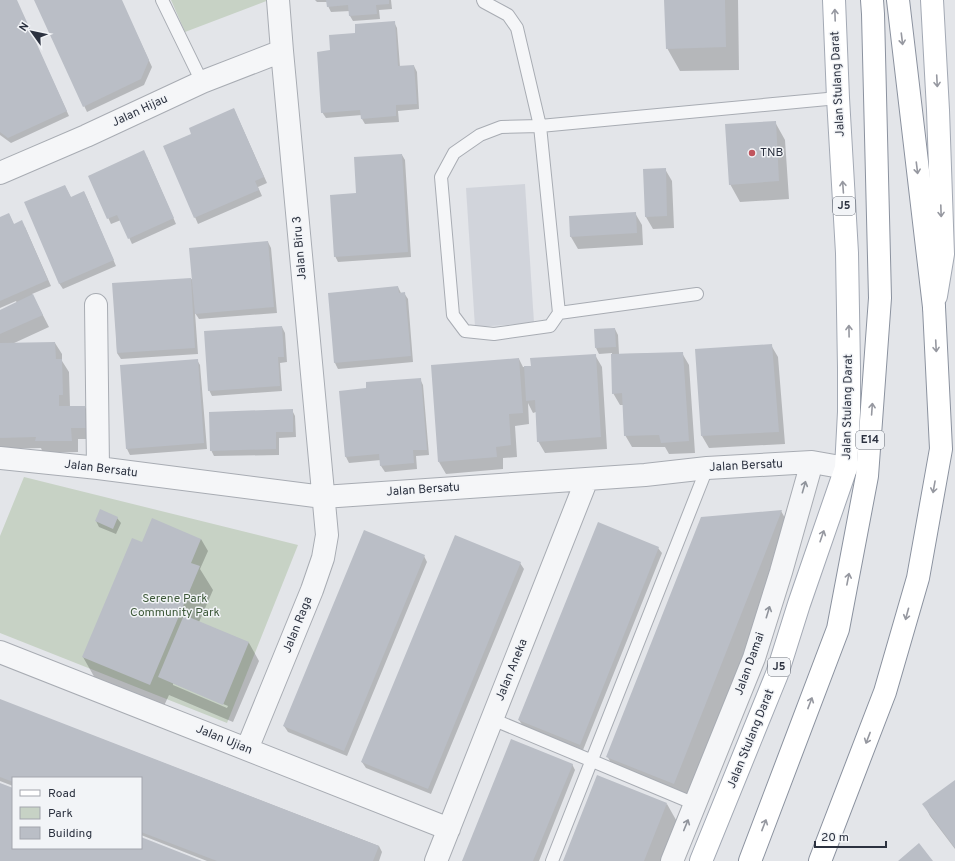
<svg xmlns="http://www.w3.org/2000/svg" width="955" height="861" font-family="Overpass,sans-serif">
<style>
.built{fill:#d1d4db}
.green{fill:#c7d2c5}
.shadow{fill:#0003;fill-rule:evenodd}
.building{fill:#babec6}
.lines{fill:none;stroke-linecap:round;stroke-linejoin:round}
.service-casing{stroke:#a8acb3;stroke-width:14}
.minor-casing{stroke:#a8acb3;stroke-width:24}
.primary-casing{stroke:#a3a9b4;stroke-width:24}
.trunk-casing{stroke:#8b929f;stroke-width:24}
.motorway-casing{stroke:#8b929f;stroke-width:24}
.service{stroke:#f5f6f8;stroke-width:12}
.minor{stroke:#f5f6f8;stroke-width:22}
.primary{stroke:#fff;stroke-width:22}
.trunk{stroke:#fff;stroke-width:22}
.motorway{stroke:#fff;stroke-width:22}
.oneway{stroke:#9698a0}
.oneway2{stroke:#90949c}
.poi-dot{fill:#c1555e;stroke:#f2f4f7;stroke-width:1.5}
.labels{text-anchor:middle;dominant-baseline:central;stroke-width:3;stroke-linejoin:round;paint-order:stroke}
.shield{fill:#f2f4f7;stroke:#676c77;stroke-width:1}
.shield-label{font-size:11px;font-weight:bold;fill:#2c3240}
.street-label{font-size:12px;fill:#2c3240;stroke:#f2f4f7}
.poi-label{font-size:12px;fill:#2c3240;stroke:#f2f4f7;text-anchor:start}
.park-label{font-size:12px;fill:#3f5a3b;stroke:#f2f4f7}
</style>
<rect width="100%" height="100%" fill="#e3e5e9"/>
<!-- built -->
<path class="built" d="M525 184 534 323 475 327 466 188Z"/>
<!-- green -->
<path class="green" d="M171 0H269L185 32Z
M24 477 298 545 227 723 0 633V536Z"/>
<!-- shadow -->
<path class="shadow" d="M0 0H16L69 116 11 143 0 135Z
M35 0H121L152 67 144 85 87 112Z
M315 0H391L392 9 379 10 380 19 353 21 350 16V11L331 12 328 6 327 2H317Z
M665 0H738L739 70 680 71 667 48Z
M394 22 397 28 400 67 414 66 417 72 419 109 398 111 399 122 365 124 362 119V115L326 118 322 112 331 51 356 34Z
M234 109 267 183 258 187 262 196 198 224 164 147 193 134Z
M775 122 785 140 789 199 740 202 730 184Z
M402 155 405 160 411 257 338 262 335 256 358 194Z
M147 157 176 224 132 244 121 220 111 224 89 176Z
M665 169 672 181 674 228 653 229 646 217Z
M65 186 71 198 84 192 87 198 116 266 63 289 59 283Z
M635 213 642 225 643 245 578 249 571 237 570 217Z
M9 214 14 225 25 227 51 286 32 294 49 327 12 344 55 343 62 354V361L69 372 70 407H85L91 419 92 439H78V452L43 453 41 448 0 449V311L17 303 16 301 0 308V218Z
M268 242 271 248 277 313 199 319 195 313 198 354 121 359 117 353 114 284 193 279Z
M398 287 401 293H404L408 299 413 362 338 369 335 363 329 294Z
M282 327 285 333 287 362 280 363 282 391 212 396 209 390Z
M615 329 618 335 619 354 682 353 689 365 695 453 669 454 665 447H632L625 435 623 405H620L613 393 612 353 599 354 596 348Z
M771 345 778 357 785 444 709 448 702 436Z
M595 355 602 367 607 449 545 453 538 441 536 412 533 413 528 403 529 424 515 426 517 457 503 458V469L446 474 439 462 519 359 523 367H532Z
M197 360 200 365 207 449 130 455 127 449 121 366Z
M420 379 423 385 429 455 416 456 417 469 385 472 381 466V460L349 463 346 457 340 392 367 389Z
M292 410 295 416 296 437 279 438V455L214 456 211 450Z
M781 511 794 534 687 806 621 780 607 756Z
M117 518 121 523 116 534 99 527 96 521Z
M201 539 208 551 200 569 213 590 199 622 249 643 259 661 233 722 169 695 163 708 96 680 83 657 143 543ZM173 683 228 706 227 708 173 685Z
M658 548 662 553 583 750 523 726 519 720Z
M424 556 427 562 347 756 288 732 284 726Z
M520 563 524 569 431 794 366 768 362 762Z
M0 700 379 846 382 852 379 861H207L141 835V778H13V786L0 781Z
M572 764 575 770 539 861H463Z
M955 781V849L930 816 924 804Z
M667 804 680 827 666 861H564Z"/>
<!-- building -->
<path class="building" d="M0 0H17L67 111 8 138 0 132Z
M34 0H122L149 60 141 79 83 107Z
M326 0H389V4L376 5 377 14 349 16 348 5 327 7Z
M664 0H725L726 47 666 49Z
M395 21 398 66 414 65 417 104 396 105V116L361 119 360 110 321 113 317 52 330 50 329 35 355 33V24Z
M234 108 264 177 255 181 259 190 194 218 163 146 191 134 189 128Z
M776 121 779 181 729 185 725 124Z
M144 150 174 218 128 239 117 215 107 219 88 176Z
M402 154 408 252 334 257 330 195 356 193 354 157Z
M666 168 667 216 645 217 643 169Z
M65 185 71 197 84 191 114 260 59 284 24 202Z
M636 212 637 233 570 237 569 216Z
M9 213 14 224 22 220 48 280 0 301V217Z
M268 241 274 307 195 314 189 248Z
M191 278 195 348 117 353 112 283Z
M398 286 399 293 405 292 411 356 334 363 328 293Z
M33 294 43 315 0 334V310Z
M282 326 284 357H278L280 386 208 391 204 331Z
M615 328 616 347 595 348 594 329Z
M55 342 56 359H62L63 395H59V406H85L86 428H71L72 441H35L36 437 0 438V343Z
M772 344 779 432 701 436 695 349Z
M683 352 689 441 661 443 659 435 624 436 622 393 612 394 611 354Z
M596 354 601 437 537 442 535 400 526 401 524 366H531L530 358Z
M519 358 523 413 509 414 511 445 496 447 497 457 438 462 431 365Z
M198 359 204 443 126 449 120 365Z
M421 378 427 450H413L414 463 380 466 379 454 345 457 339 391 366 388V382Z
M293 409V432H276V449L210 451 209 412Z
M100 509 118 517 113 529 95 521Z
M782 510 761 564 674 784 606 757 701 517Z
M152 518 201 539 191 563 200 566 150 685 82 657 132 538 142 542Z
M598 522 659 547 580 745 518 720Z
M364 530 425 555 344 751 283 726Z
M455 535 521 562 428 789 361 762Z
M184 615 249 642 223 705 158 677Z
M0 699 379 846 373 861H217L141 832V778H13V782L0 777Z
M511 739 573 764 563 788 533 861H462Z
M597 775 667 803 644 861H563Z
M955 780V848L922 804Z
M0 783 13 788V848H141V837L202 861H0Z
M919 843 933 861H898Z"/>
<g class="lines">
<!-- service casing -->
<g class="service-casing">
<path id="service" d="M162 0 202 82
M483 0 484 2 508 15 517 28 540 126 559 313
M697 294 559 313 550 326 494 334 465 331 453 315 441 177 454 153 480 135 501 127 540 126 838 98
M492 719 695 804
M552 861 707 468"/>
</g>
<!-- minor casing -->
<g class="minor-casing">
<path id="minor" d="M0 173 86 136 202 82 282 51
M96 305 98 468
M0 458 98 468 323 497 645 475 707 468 812 462 846 468
M0 652 449 829
M247 749 312 590 323 558 327 535 282 51 278 0
M436 861 587 479
M672 861 754 658 781 572 812 462"/>
</g>
<!-- primary casing -->
<g class="primary-casing">
<path id="primary" d="M932 0 938 110 943 254 936 296
M701 861 777 674 799 604 846 468 849 412V368L847 253 838 98 834 0"/>
</g>
<!-- trunk casing -->
<g class="trunk-casing">
<path id="trunk" d="M820 861 885 692 918 578 941 449 934 307"/>
</g>
<!-- motorway casing -->
<g class="motorway-casing">
<path id="motorway" d="M898 0 934 307
M750 861 838 629 867 476 880 298 873 14 872 0"/>
</g>
<!-- service -->
<use href="#service" class="service"/>
<!-- minor -->
<use href="#minor" class="minor"/>
<!-- primary -->
<use href="#primary" class="primary"/>
<!-- trunk -->
<use href="#trunk" class="trunk"/>
<!-- motorway -->
<use href="#motorway" class="motorway"/>
</g>
<!-- one-way arrows -->
<defs><path id="oneway-shaft" d="M-6 0H5M1.5-3L5.5 0L1.5 3" fill="none" stroke-width="1.6" stroke-linecap="round" stroke-linejoin="round"/></defs>
<g class="oneway">
<use href="#oneway-shaft" transform="translate(835 15) rotate(-92)"/>
<use href="#oneway-shaft" transform="translate(902 39) rotate(83)"/>
<use href="#oneway-shaft" transform="translate(937 81) rotate(87)"/>
<use href="#oneway-shaft" transform="translate(917 168) rotate(83)"/>
<use href="#oneway-shaft" transform="translate(843 187) rotate(-94)"/>
<use href="#oneway-shaft" transform="translate(941 211) rotate(88)"/>
<use href="#oneway-shaft" transform="translate(849 331) rotate(-91)"/>
<use href="#oneway-shaft" transform="translate(936 346) rotate(87)"/>
<use href="#oneway-shaft" transform="translate(872 409) rotate(-86)"/>
<use href="#oneway-shaft" transform="translate(934 487) rotate(100)"/>
<use href="#oneway-shaft" transform="translate(822 536) rotate(-71)"/>
<use href="#oneway-shaft" transform="translate(848 579) rotate(-79)"/>
<use href="#oneway-shaft" transform="translate(907 614) rotate(105)"/>
<use href="#oneway-shaft" transform="translate(810 703) rotate(-69)"/>
<use href="#oneway-shaft" transform="translate(868 738) rotate(111)"/>
<use href="#oneway-shaft" transform="translate(764 825) rotate(-69)"/>
</g>
<g class="oneway2">
<use href="#oneway-shaft" transform="translate(804 487) rotate(-74)"/>
<use href="#oneway-shaft" transform="translate(768 612) rotate(-73)"/>
<use href="#oneway-shaft" transform="translate(686 825) rotate(-68)"/>
</g>
<!-- markers -->
<circle class="poi-dot" cx="752" cy="153" r="4"/>
<g class="labels">
<!-- shield labels -->
<g class="shield">
<rect x="833" y="197" width="22" height="18" rx="3"/>
<rect x="856" y="431" width="28" height="18" rx="3"/>
<rect x="768" y="658" width="22" height="18" rx="3"/>
</g>
<g class="shield-label">
<text x="844" y="206">J5</text>
<text x="870" y="440">E14</text>
<text x="779" y="667">J5</text>
</g>
<!-- street labels -->
<g class="street-label">
<text transform="translate(838 84) rotate(-93)">Jalan Stulang Darat</text>
<text transform="translate(140 111) rotate(-25)">Jalan Hijau</text>
<text transform="translate(300 248) rotate(-95)">Jalan Biru 3</text>
<text transform="translate(848 407) rotate(-89)">Jalan Stulang Darat</text>
<text transform="translate(746 466) rotate(-3)">Jalan Bersatu</text>
<text transform="translate(101 469) rotate(7)">Jalan Bersatu</text>
<text transform="translate(423 490) rotate(-4)">Jalan Bersatu</text>
<text transform="translate(298 625) rotate(-68)">Jalan Raga</text>
<text transform="translate(750 664) rotate(-70)">Jalan Damai</text>
<text transform="translate(512 670) rotate(-68)">Jalan Aneka</text>
<text transform="translate(751 739) rotate(-68)">Jalan Stulang Darat</text>
<text transform="translate(224 740) rotate(22)">Jalan Ujian</text>
</g>
<!-- poi labels -->
<g class="poi-label">
<text x="760" y="153">TNB</text>
</g>
<!-- park labels -->
<g class="park-label">
<text x="175" y="599">Serene Park<tspan x="175" dy="14">Community Park</tspan></text>
</g>
</g>
<!-- legend -->
<rect x="12" y="777" width="130" height="72" fill="#f2f4f7" stroke="#a3a6ae"/>
<rect x="20" y="790" width="20" height="6" fill="#ffffff" stroke="#a3a6ae"/>
<text x="48" y="797" font-size="12" fill="#2c3240">Road</text>
<rect x="20" y="807" width="20" height="12" fill="#c7d2c5" stroke="#a3a6ae"/>
<text x="48" y="817" font-size="12" fill="#2c3240">Park</text>
<rect x="20" y="827" width="20" height="12" fill="#babec6" stroke="#a3a6ae"/>
<text x="48" y="837" font-size="12" fill="#2c3240">Building</text>
<!-- north arrow -->
<g transform="translate(32 32) rotate(303)" stroke="#f2f4f7" stroke-width="3" paint-order="stroke">
<path d="M0-3L7 15L0 10L-7 15Z" fill="#2c3240"/>
<text y="-6" font-size="11" font-weight="bold" text-anchor="middle" fill="#2c3240">N</text>
</g>
<!-- scale -->
<path d="M815 841v6h71v-6" fill="none" stroke="#2c3240" stroke-width="2"/>
<text x="821" y="841" font-size="12" fill="#2c3240" stroke="#f2f4f7" stroke-width="3" paint-order="stroke">20 m</text>
</svg>
